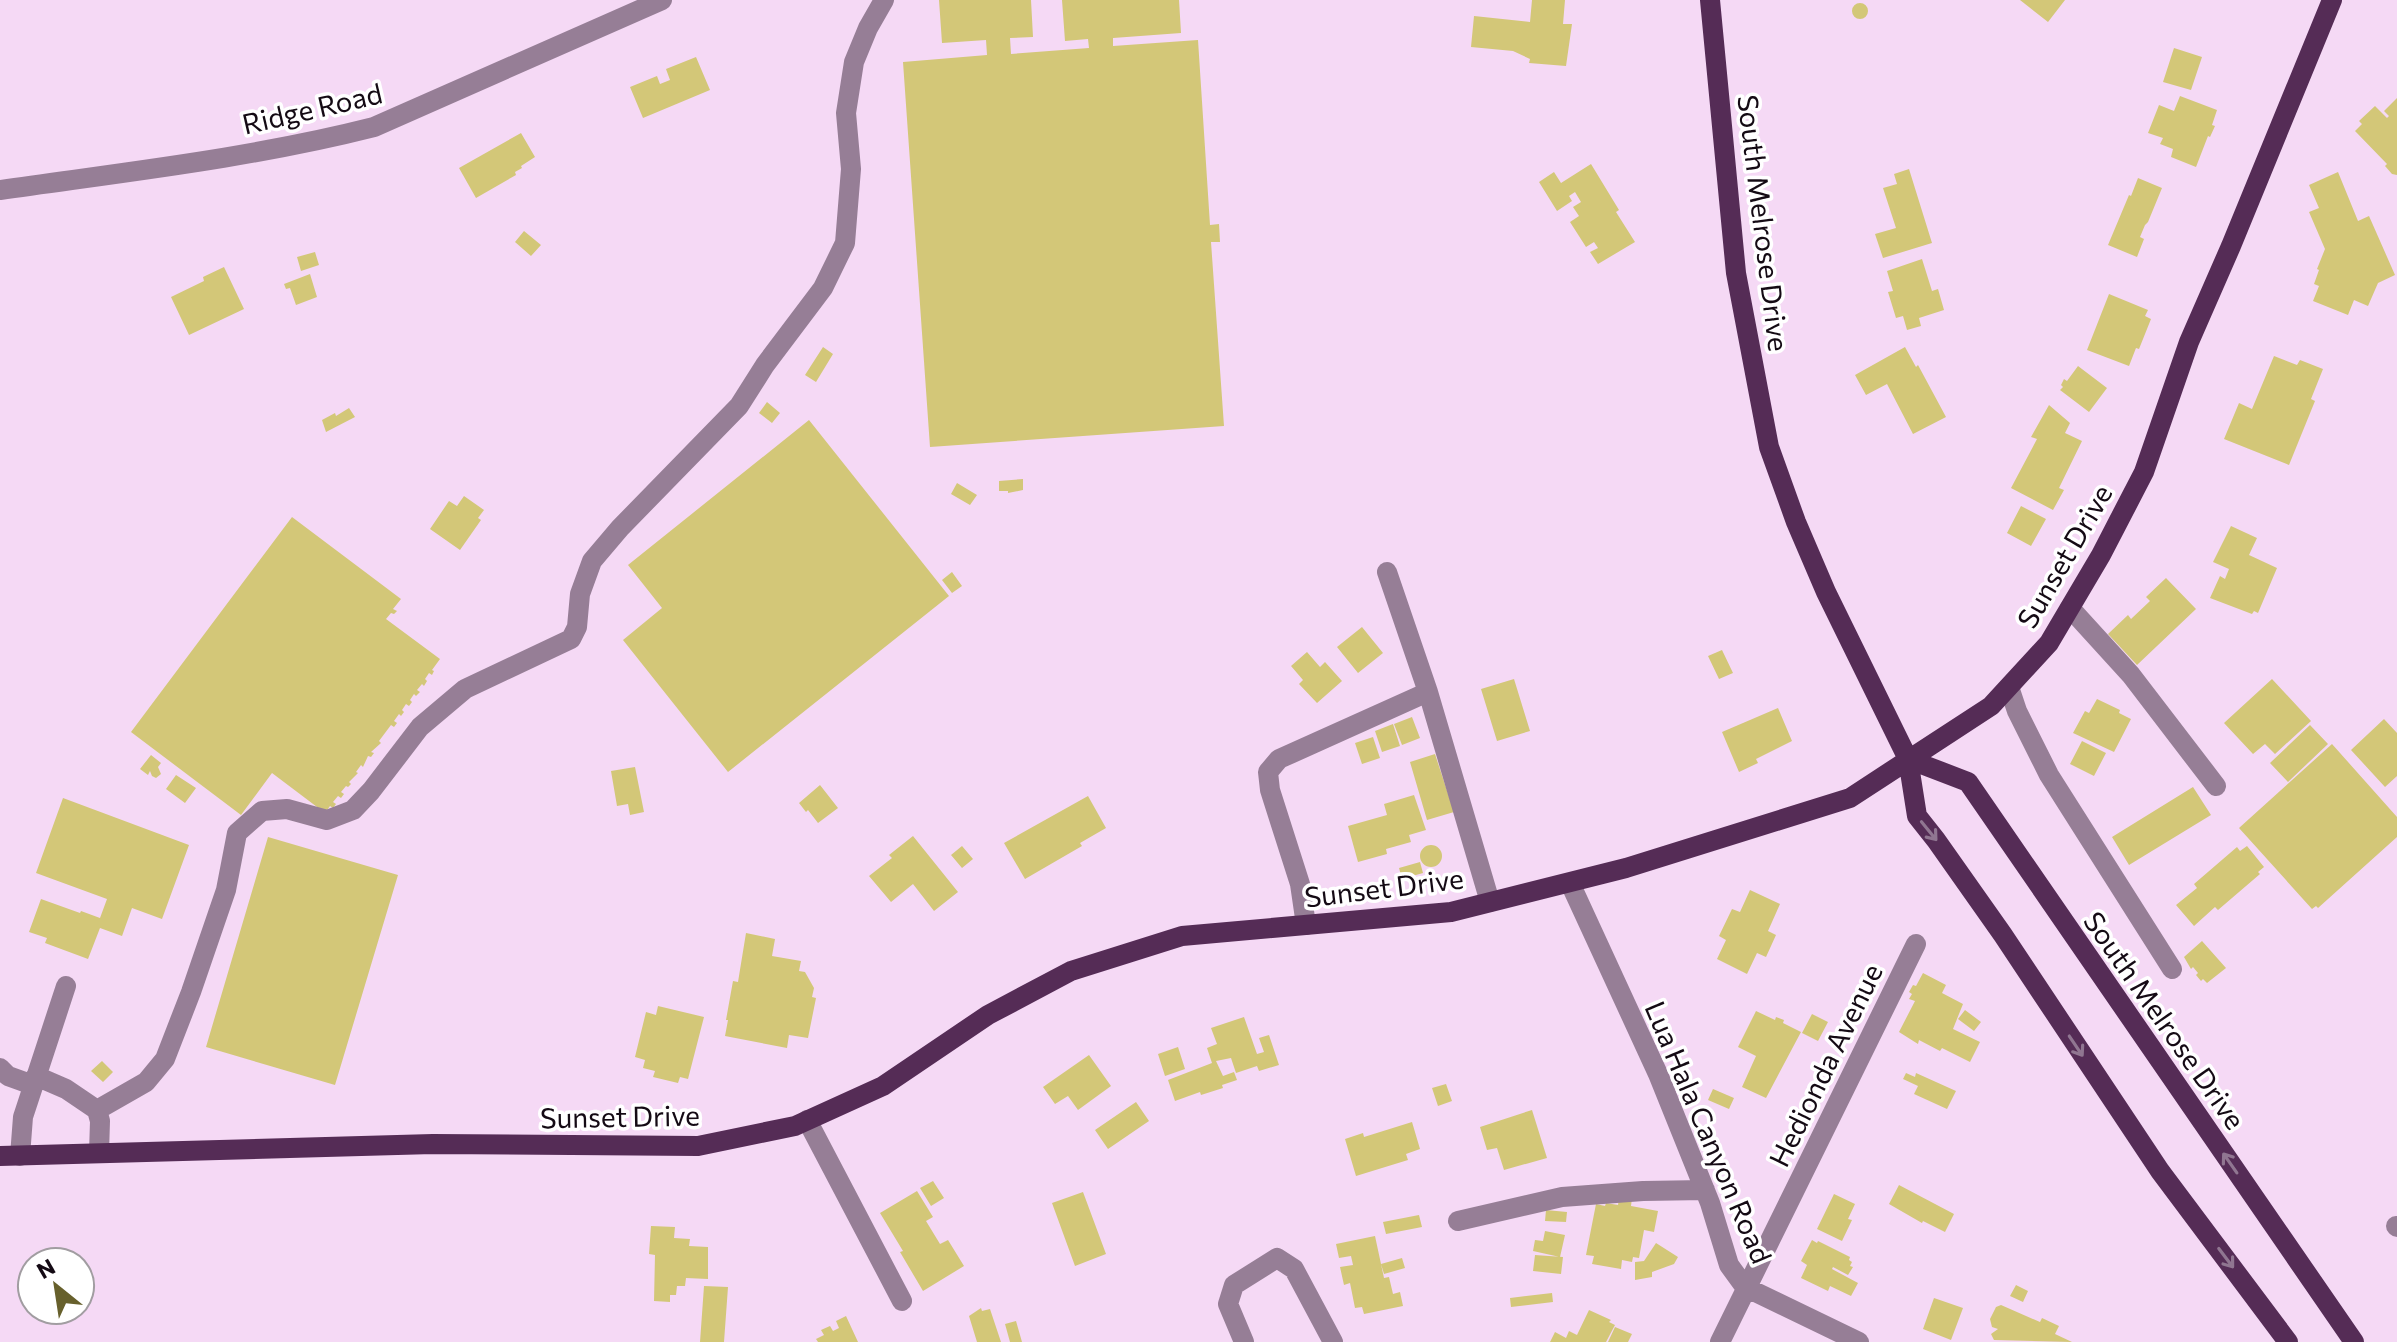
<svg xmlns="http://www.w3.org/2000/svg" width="2397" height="1342" font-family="Commissioner,sans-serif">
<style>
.building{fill:#d3c778}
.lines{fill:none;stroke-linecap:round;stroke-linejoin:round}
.minor{stroke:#967e96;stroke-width:20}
.major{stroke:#552c56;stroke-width:20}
.oneway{stroke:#907691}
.labels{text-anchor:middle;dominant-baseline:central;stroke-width:7;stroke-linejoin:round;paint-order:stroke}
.street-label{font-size:28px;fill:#140a14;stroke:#fff}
</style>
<rect width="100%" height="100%" fill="#f5d9f5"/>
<!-- building -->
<path class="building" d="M939 0H1031L1033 37 1010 38 1011 54 1089 48 1088 39 1065 41 1062 0H1179L1181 33 1113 38V46L1198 40 1210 225 1219 224 1220 242H1211L1224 426 930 447 903 62 987 55 986 40 942 43Z
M1532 0H1565L1563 24H1572L1566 66 1529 63 1530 59 1513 51 1471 47 1474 16 1530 22Z
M2020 0H2065L2048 22Z
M1852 11a8 8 0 1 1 16 0a8 8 0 1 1-16 0Z
M2174 48 2202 57 2191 90 2163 82Z
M696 57 710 90 643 118 630 87 657 76 660 84 670 80 666 69Z
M2180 96 2217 110 2212 125 2215 126 2210 137 2208 136 2196 167 2171 157 2173 149 2160 144 2163 138 2148 133 2159 105 2174 111Z
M2397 98V175L2392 174 2385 166 2387 164 2355 131 2362 124 2359 121 2375 106 2387 118 2389 116 2384 111Z
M521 133 535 157 521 166 522 168 515 172 516 175 476 198 459 168Z
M1591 164 1619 210 1616 212 1635 242 1598 264 1590 252 1598 248 1594 242 1586 247 1570 222 1579 216 1573 207 1581 202 1575 192 1569 196 1572 201 1557 211 1539 182 1554 172 1561 183Z
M1909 169 1932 243 1883 258 1875 234 1896 228 1883 188 1897 184 1894 174Z
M2338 172 2358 221 2369 216 2395 275 2378 283 2368 306 2354 300 2348 315 2313 301 2319 286 2314 284 2319 270 2317 269 2325 249 2309 212 2319 208 2309 185Z
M2138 178 2162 188 2148 222 2145 225 2140 237 2144 239 2137 257 2108 245 2129 195 2131 196Z
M524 231 541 245 531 256 515 242Z
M315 252 319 265 301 271 297 257Z
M1922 259 1932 291 1938 289 1944 310 1919 318 1921 326 1907 330 1903 316 1896 318 1888 292 1893 291 1887 271Z
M224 267 244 309 189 335 171 297 204 281 203 277Z
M310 274 317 297 296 305 290 288 286 289 284 284Z
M2109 294 2148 310 2145 316 2151 319 2139 349 2136 348 2129 366 2087 350Z
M823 347 833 354 816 382 805 375Z
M1905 347 1916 367 1918 365 1946 417 1913 434 1887 384 1866 395 1855 375Z
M2274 356 2297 365 2300 360 2323 369 2311 399 2315 401 2289 465 2224 439 2239 403 2252 409Z
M2078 366 2107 388 2089 412 2060 390 2063 387 2061 385 2064 379 2067 381Z
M767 402 780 413 772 423 759 413Z
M2049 405 2070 423 2065 433 2082 441 2059 488 2064 490 2053 510 2011 488 2037 439 2031 437Z
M349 408 355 417 326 432 322 420 335 413 336 416Z
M809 420 949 596 728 772 623 640 662 608 628 565Z
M1023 479V490L1008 493V491H999V481Z
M957 483 977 495 970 505 951 494Z
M464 496 484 510 478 518 481 520 460 550 430 529 449 501 457 506Z
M2021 506 2046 519 2031 546 2007 533Z
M292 517 401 599 393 609 397 611 394 614 391 613 386 619 440 659 432 670 434 671 432 675 429 673 425 679 427 681 424 686 422 684 417 690 420 692 416 696 414 694 410 700 412 702 409 706 406 704 402 710 404 712 401 716 399 714 394 721 397 723 394 727 391 725 379 741 381 743 371 752 374 753 371 757 368 756 363 767 361 765 356 772 358 773 349 782 351 784 348 787 346 786 341 792 344 794 341 798 338 796 333 802 336 804 333 808 330 806 325 813 272 773 241 815 131 732Z
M2231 526 2257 538 2249 555 2277 568 2258 613 2254 611 2252 614 2210 598 2220 576 2225 579 2229 569 2213 562Z
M952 572 962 586 952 593 942 580Z
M2166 578 2196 609 2137 665 2108 634 2128 615 2131 619 2150 601 2146 597Z
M1362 627 1383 653 1358 673 1337 647Z
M1722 650 1733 673 1719 679 1708 656Z
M1307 652 1320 667 1325 662 1342 681 1317 703 1299 684 1303 680 1291 666Z
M1514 679 1530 731 1497 741 1481 689Z
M2272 679 2311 721 2275 754 2265 744 2253 754 2224 723Z
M2097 699 2120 710 2119 713 2131 719 2114 752 2073 733 2085 711 2089 713Z
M1778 708 1792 741 1756 759 1758 763 1739 772 1722 732Z
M1412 717 1420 738 1402 745 1394 724Z
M2384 719 2397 733V776L2385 787 2351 750Z
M1393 724 1400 746 1382 752 1375 731Z
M2310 725 2328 744 2288 782 2270 763Z
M1373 737 1380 758 1362 764 1355 743Z
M2082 741 2106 753 2094 776 2070 764Z
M2332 744 2397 817V837L2318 908 2316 906 2312 909 2239 828Z
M1435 754 1454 812 1427 820 1410 762Z
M151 755 161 763 158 767 161 774 156 778 152 776 150 771 148 775 140 769Z
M635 767 644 812 630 815 628 804 617 806 611 771Z
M176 775 196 788 185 803 166 789Z
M820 785 838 808 818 823 808 810 806 812 799 803Z
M2193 787 2211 815 2129 865 2112 837Z
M1414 795 1426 830 1409 835 1411 842 1386 849 1387 854 1358 862 1348 826 1387 815 1384 804Z
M1088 796 1106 828 1080 843 1082 846 1025 879 1004 843Z
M63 798 189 845 162 919 132 908 122 936 100 928 88 959 45 943 47 938 29 932 41 899 80 913 81 911 100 918 107 899 36 873Z
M913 836 958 892 934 911 913 884 891 902 869 876 892 858 889 855Z
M268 837 398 875 335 1085 206 1047Z
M1420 856a11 11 0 1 1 22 0a11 11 0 1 1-22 0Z
M962 846 973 859 962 868 951 855Z
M2247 846 2264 867 2258 872 2260 874 2218 910 2215 907 2194 926 2176 905 2197 888 2194 884 2237 847 2240 851Z
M1420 862 1423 873 1402 879 1399 868Z
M1750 890 1780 904 1768 931 1776 935 1766 957 1757 953 1747 974 1717 959 1726 940 1719 936 1732 909 1740 912Z
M746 933 775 939 772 956 801 961 799 971 805 972 814 988 812 997 816 998 808 1038 789 1035 787 1048 725 1036 728 1020H726L733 981 738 982Z
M2202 941 2226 968 2207 983 2203 979 2201 981 2196 975 2198 973 2193 967 2191 969 2184 957Z
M1923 973 1946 985 1942 993 1963 1004 1953 1029 1980 1042 1970 1062 1942 1048 1940 1051 1919 1040 1918 1044 1899 1032 1915 1001 1909 999 1912 994 1909 992 1913 985 1916 986Z
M658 1006 704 1017 688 1079 680 1077 678 1083 653 1077 655 1071 643 1068 645 1060 635 1057 646 1012 656 1015Z
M1965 1010 1981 1022 1974 1031 1958 1019Z
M1756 1011 1775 1020 1776 1017 1784 1020 1783 1023 1801 1032 1766 1098 1742 1087 1756 1056 1738 1047Z
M1812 1014 1828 1022 1818 1041 1802 1033Z
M1244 1017 1257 1054 1264 1052 1259 1038 1269 1035 1279 1065 1259 1071 1257 1066 1236 1073 1231 1058 1216 1061 1223 1076 1234 1072 1237 1080 1222 1085 1223 1088 1201 1095 1200 1092 1175 1101 1168 1080 1212 1063 1207 1048 1217 1044 1211 1028Z
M1178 1047 1185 1069 1165 1076 1158 1054Z
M1089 1055 1111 1086 1078 1110 1068 1096 1055 1104 1043 1087Z
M102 1061 113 1072 103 1082 91 1071Z
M1906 1073 1915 1077 1916 1073 1956 1091 1947 1109 1914 1094 1918 1086 1903 1079Z
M1446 1084 1452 1101 1438 1106 1432 1088Z
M1713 1089 1734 1098 1729 1109 1708 1100Z
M1136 1102 1149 1121 1108 1149 1095 1130Z
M1532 1110 1547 1158 1504 1170 1497 1148 1487 1150 1480 1127Z
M1412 1122 1420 1149 1406 1154 1408 1160 1356 1176 1345 1139 1363 1133 1364 1137Z
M933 1181 944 1198 931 1206 920 1188Z
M1899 1185 1954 1214 1945 1232 1923 1221 1922 1223 1889 1204Z
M917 1191 933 1217 926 1221 940 1244 948 1240 964 1266 923 1291 900 1252 903 1251 880 1213Z
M1083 1192 1106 1254 1075 1266 1052 1203Z
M1834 1194 1855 1204 1848 1219 1852 1220 1842 1241 1817 1229Z
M1619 1198H1632L1631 1206 1658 1211 1654 1232 1644 1230 1639 1258 1633 1257 1632 1262 1622 1260 1621 1269 1592 1264 1594 1256 1586 1255 1596 1204 1605 1206 1606 1203 1618 1205Z
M1546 1210 1567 1212 1566 1222 1545 1221Z
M1419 1215 1422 1227 1386 1234 1383 1222Z
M651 1226 675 1227 674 1238 690 1239 689 1246 708 1247V1279L686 1278 685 1286H677L676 1295H670V1302L654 1301 655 1255 649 1254Z
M1545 1231 1565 1235 1560 1257 1533 1251 1535 1240 1543 1241Z
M1375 1236 1384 1278 1389 1277 1393 1294 1400 1292 1403 1306 1364 1314 1362 1307 1355 1308 1350 1283 1344 1285 1340 1267 1353 1265 1351 1256 1339 1258 1336 1244Z
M1812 1240 1817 1243 1818 1241 1850 1257 1849 1260 1852 1262 1850 1266 1853 1267 1848 1275 1833 1267 1832 1269 1858 1283 1851 1296 1830 1286 1828 1291 1801 1278 1807 1265 1801 1261Z
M1656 1243 1678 1257 1674 1264 1652 1272V1277L1635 1280V1262L1644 1261Z
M1535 1255 1563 1257 1561 1274 1533 1271Z
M1402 1258 1405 1268 1384 1274 1381 1264Z
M2016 1285 2028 1291 2023 1302 2010 1296Z
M704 1286 728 1287 724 1342H700Z
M1552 1293 1553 1302 1511 1307 1510 1298Z
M1934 1298 1963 1308 1951 1340 1923 1329Z
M2001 1305 2040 1322 2042 1318 2059 1326 2055 1334 2072 1342 1994 1340 1991 1334 1998 1329 1992 1327 1990 1319 1996 1307Z
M981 1308 982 1311 990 1309 1001 1342H977L969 1316Z
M1589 1310 1611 1320 1609 1322 1615 1325 1606 1342H1550L1555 1332 1566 1338 1569 1331 1577 1335Z
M846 1316 858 1342H818L816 1339 824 1335 821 1330 830 1326 833 1331 839 1328 836 1321Z
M1016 1321 1022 1342H1010L1005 1324Z
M1615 1327 1632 1334 1628 1342H1608Z"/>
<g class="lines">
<!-- minor -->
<path class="minor" d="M0 190C125 172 252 158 374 127L662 0
M1387 572 1428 692 1490 902
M2070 608 2131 675 2216 786
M2009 687 2017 711 2049 775 2172 969
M1570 883 1658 1074 1710 1203 1729 1265 1745 1287 1859 1342
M1306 925 1300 884 1270 790 1268 772 1279 759 1428 692
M0 1068 8 1076 33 1085
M36 1076 66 1089 97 1110 100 1121 99 1153
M97 1110 146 1082 165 1059 191 992 226 890 237 833 262 811 287 809 327 820 353 810 371 791 420 727 465 689 571 639 577 627 580 594 592 561 620 528 739 406 765 365 823 288 845 243 851 169 846 113 854 62 868 28 884 0
M807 1120 902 1301
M20 1156 23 1117 66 986
M1458 1221 1562 1197 1643 1191 1705 1190
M2396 1226 2397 1227
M1244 1342 1228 1304 1234 1285 1277 1258 1294 1269 1333 1342
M1720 1342 1916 944"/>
<!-- major -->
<path class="major" d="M1710 0 1736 273 1769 447 1796 522 1826 592 1908 759 1917 816 1936 840 2003 935 2160 1171 2288 1342
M1908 759 1968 782 2354 1342
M0 1156 433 1144 698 1146 795 1126 883 1086 988 1015 1071 971 1182 936 1451 912 1626 868 1850 798 1991 706 2049 643 2101 555 2144 472 2189 342 2231 246 2332 0"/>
</g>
<!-- one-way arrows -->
<defs><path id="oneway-shaft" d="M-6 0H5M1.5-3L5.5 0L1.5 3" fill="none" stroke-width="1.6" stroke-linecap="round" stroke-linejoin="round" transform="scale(2)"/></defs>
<g class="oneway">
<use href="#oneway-shaft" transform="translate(1929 831) rotate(51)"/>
<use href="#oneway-shaft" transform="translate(2076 1046) rotate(56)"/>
<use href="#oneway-shaft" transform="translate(2230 1163) rotate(-125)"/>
<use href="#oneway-shaft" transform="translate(2226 1258) rotate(53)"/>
</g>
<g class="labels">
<!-- street labels -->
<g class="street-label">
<text transform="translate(312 108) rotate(-13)">Ridge Road</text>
<text transform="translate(1764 223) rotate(83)">South Melrose Drive</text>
<text transform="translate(2064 556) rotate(-60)">Sunset Drive</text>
<text transform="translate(1384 887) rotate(-7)">Sunset Drive</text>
<text transform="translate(2165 1020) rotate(55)">South Melrose Drive</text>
<text transform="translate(1825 1065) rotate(-64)">Hedionda Avenue</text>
<text transform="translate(620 1116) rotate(-1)">Sunset Drive</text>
<text transform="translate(1709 1132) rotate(67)">Lua Hala Canyon Road</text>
</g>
</g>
<!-- north arrow -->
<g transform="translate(56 1286) rotate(330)"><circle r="38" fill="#ffffff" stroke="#a19da1" stroke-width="2"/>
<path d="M0-6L14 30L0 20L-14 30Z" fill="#67602c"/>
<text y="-12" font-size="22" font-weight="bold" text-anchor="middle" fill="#140a14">N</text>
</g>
</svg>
